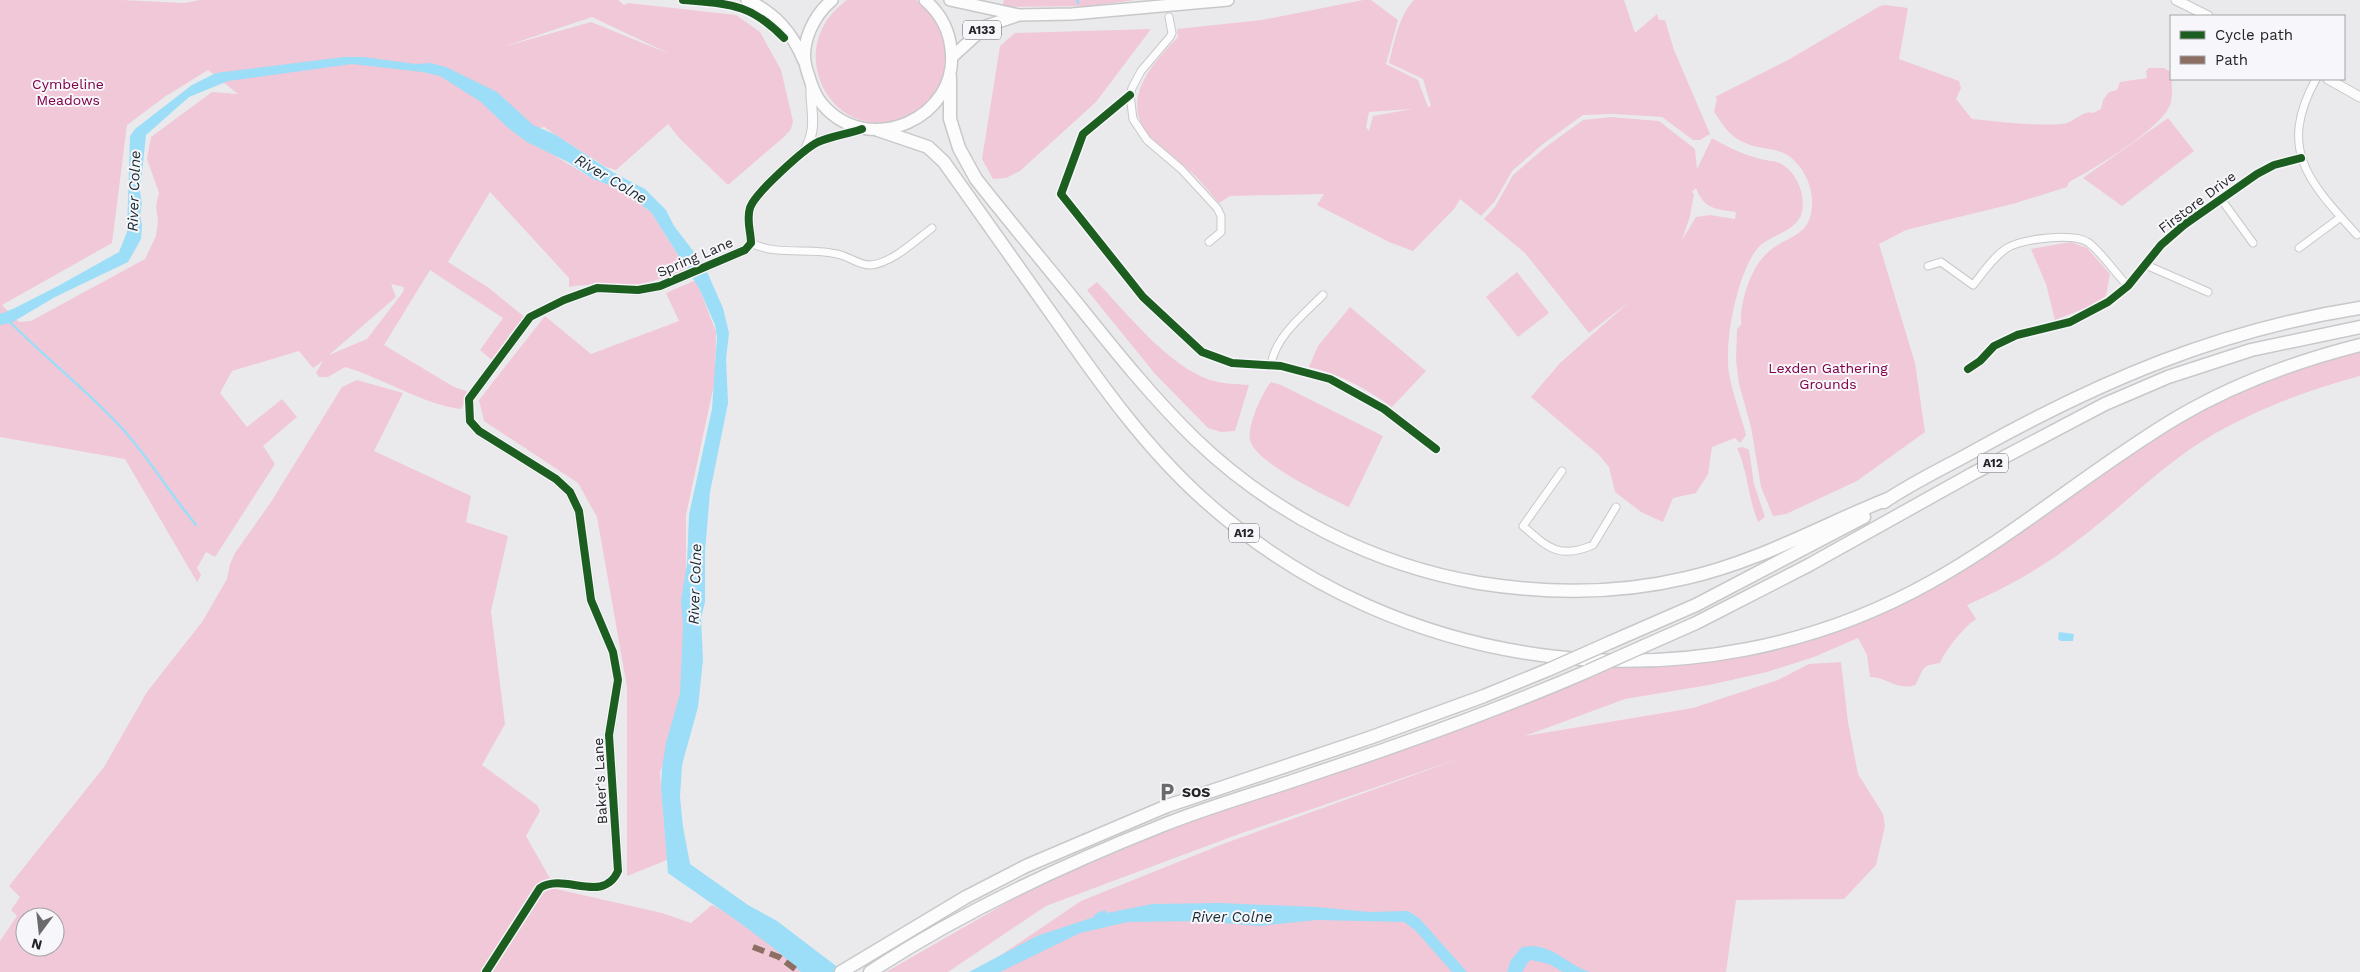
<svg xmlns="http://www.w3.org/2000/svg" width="2360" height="972" font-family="'Work Sans',sans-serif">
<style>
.green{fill:#f1c8d7;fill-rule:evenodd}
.water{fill:#9cddf8}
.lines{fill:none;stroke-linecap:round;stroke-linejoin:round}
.stream{stroke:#9cddf8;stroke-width:2.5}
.minor-casing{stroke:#c8c8ca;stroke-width:9}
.tertiary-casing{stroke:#c8c8ca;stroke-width:11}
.primary-casing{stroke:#c8c8ca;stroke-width:14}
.trunk-casing{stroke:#c8c8ca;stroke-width:15}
.minor{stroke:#fcfcfc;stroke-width:7}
.tertiary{stroke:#fcfcfc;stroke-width:9}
.primary{stroke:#fcfcfc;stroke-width:11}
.trunk{stroke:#fcfcfc;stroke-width:12}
.trunk-bridge-casing{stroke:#c8c8ca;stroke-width:15;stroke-linecap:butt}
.trunk-bridge{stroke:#fcfcfc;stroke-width:12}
.quiet{stroke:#8d6e63;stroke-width:6;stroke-dasharray:12 6;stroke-linecap:butt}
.cycleway-casing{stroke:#f7f6fa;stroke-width:11}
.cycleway{stroke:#1b5e20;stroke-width:8}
.labels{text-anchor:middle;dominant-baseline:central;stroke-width:4;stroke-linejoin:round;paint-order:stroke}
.shield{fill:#f7f6fa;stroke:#646466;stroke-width:1}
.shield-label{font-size:12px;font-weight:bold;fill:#252527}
.park-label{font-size:14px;fill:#810147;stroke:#f7f6fa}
.street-label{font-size:14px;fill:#252527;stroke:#f7f6fa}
.poi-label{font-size:14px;font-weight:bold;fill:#252527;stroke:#f7f6fa;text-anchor:start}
.water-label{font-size:15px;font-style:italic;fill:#172d36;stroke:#f7f6fa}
</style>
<rect width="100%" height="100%" fill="#eaeaec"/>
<!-- green -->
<path class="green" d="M0 0H122L184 3 200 0H618L624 5 628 3 736 15 760 32 781 70 793 121 791 129 785 136 728 185 680 139 668 124 616 170 606 167 551 132 530 116 544 127 519 134 593 179 620 189 651 212 690 274C670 273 653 283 632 285 611 286 590 283 569 287V278L490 192 448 262 489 288 527 319 495 363 480 350 503 318 430 270 384 345 454 387 469 392 461 409C424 405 383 378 345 367L328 377H319L316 373 323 361 313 368 299 351 232 371 220 393 247 427 282 399 297 417 263 446 275 464 215 557 206 552 197 568 201 575 197 582 125 459 0 437ZM592 17 670 54 591 22 506 46ZM208 70 238 94 212 92 151 137 147 159 159 193 156 206 158 221 156 236 145 259 31 321 19 322 2 305 112 243 127 125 166 96ZM391 284 404 287 403 292 367 339 329 355 396 297Z
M847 0C859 0 908 0 916 0 918 1 922 5 924 7 949 28 952 63 937 90 930 104 918 112 903 118 831 145 780 48 847 0Z
M1004 0H1135L1092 6 1002 7Z
M1363 0H1371L1398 20 1386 64 1418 80 1428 107 1431 106 1423 79 1389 63C1394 43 1399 15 1414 0H1624L1635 33 1657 14 1659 20H1665L1674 50 1710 134 1700 140H1693L1662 117 1613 114 1583 115 1543 144 1512 171 1495 201 1481 216 1460 199 1455 208 1413 251 1389 242 1317 205 1324 194 1230 196 1219 203C1210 193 1201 181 1191 172 1176 158 1154 146 1143 127 1124 93 1156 60 1178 37L1177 29 1262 20ZM1412 109 1373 116 1369 131 1366 127 1369 112Z
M1885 5 1908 8 1899 59 1959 81 1961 88 1956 99 1972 119C2002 122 2032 126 2062 124 2075 123 2081 110 2093 113L2101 109 2103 100 2109 92 2117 90 2120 82 2147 78 2146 71 2149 68H2164L2171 72C2171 82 2174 94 2170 105 2161 129 2092 170 2069 182L2067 187 2016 203 1906 230 1879 244 1915 363 1925 432 1857 481 1786 514 1773 516 1761 487 1751 427 1739 384 1736 360 1737 329 1741 325C1742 321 1740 319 1741 315 1742 299 1750 274 1760 261 1780 233 1814 243 1812 199 1811 187 1808 180 1802 170 1783 142 1764 154 1739 140 1727 133 1722 123 1714 112L1717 99 1715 97 1788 60 1880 6Z
M1151 29 1096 102 1020 171 1006 178 993 179 982 159 1000 46 1015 33Z
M1611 117 1659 121 1695 149 1697 169 1712 138C1726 146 1741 154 1757 158 1772 163 1779 158 1791 172 1800 182 1806 201 1801 215 1794 233 1768 235 1757 249 1737 274 1724 342 1729 373 1732 392 1741 415 1746 435L1740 443 1735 438 1712 447 1708 474 1696 493 1673 498 1663 522 1641 512 1615 492 1609 467 1599 455 1531 397 1560 363 1629 302 1589 333 1525 253 1484 219 1495 207 1513 175 1547 146 1583 120ZM1696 188C1704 209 1715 209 1736 212L1735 219 1710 215 1696 217 1682 240 1690 216 1694 194 1692 192Z
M2168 118 2194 151 2122 206 2083 178Z
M2071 242 2087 248 2110 274 2106 296 2086 308 2055 320 2046 284 2031 249Z
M1517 272 1549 313 1518 337 1486 297Z
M696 280 716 332 715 380 686 515V690L660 773 667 860 627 876V687L597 517 578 483 484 421 479 400 545 316 591 354 679 321 666 293Z
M1097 282C1128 314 1167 365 1210 380 1223 384 1236 384 1249 385L1235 431 1221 432 1208 428 1156 375 1087 290Z
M1350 307 1426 371 1392 407C1366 389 1341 374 1309 367L1318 346Z
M2360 346V376C2299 392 2228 420 2178 458 2143 484 2113 514 2078 540 2045 566 2006 588 1967 605L1976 619C1964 627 1946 649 1940 663 1936 664 1931 664 1927 666 1920 670 1920 679 1915 685 1897 691 1887 677 1870 677L1867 655 1858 638 1814 657 1767 672 1709 685 1625 699 1525 736 1693 708 1778 680 1809 664 1841 662 1848 722 1858 774 1883 814 1885 826 1876 865 1844 899 1736 900 1726 972H976L1081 901 1223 844 1464 757 1239 834 1046 906 948 972H886L1029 890 1190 820 1412 747 1647 652H1650L1620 666 1630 662H1658L1854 622 2222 396Z
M357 380 403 393 374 451 471 496 466 522 508 536 491 611 505 724 482 765 537 805 540 811 526 836 556 889 662 913 691 923 712 905 791 947 821 972H0V941L17 916 11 910 20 897 9 886 104 767 147 692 202 622 227 579 230 564 235 553 271 502 342 387ZM25 917H55V947H25Z
M1271 382 1281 385 1383 436 1349 507C1328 497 1254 462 1250 440 1247 426 1262 393 1271 382Z
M1743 447 1749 450 1754 484 1765 517 1758 522C1748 498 1748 472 1737 448Z"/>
<!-- water -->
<path class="water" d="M344 57H363L416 64 430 63 446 67 497 92 533 125 556 135 614 173 645 189 666 210 674 226 704 265 723 308 729 333 726 359 728 403 710 492 705 552V602L701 618 703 660 698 707 682 765 680 797 683 827 690 864 748 905 777 921 844 972H801C760 934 713 905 668 873L661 788 662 768 666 743 680 694 683 627 681 600 687 564 689 515 712 409 717 337 715 325 699 288 651 212 620 189 593 179 568 162 527 142 507 127 481 102 440 76 423 72 352 64 228 81 189 97 146 135 140 191 142 204 140 215 142 225 141 239 128 262 55 297 11 323 0 325V314L15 308 58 286 119 252 127 232 130 136 135 129 192 85 216 73Z
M2059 632 2074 634 2073 641H2061L2058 639Z
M1220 903 1317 907 1369 912 1408 911 1419 918 1467 972H1452L1415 930 1404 922 1317 920 1259 926 1199 921 1128 922 1080 933 1000 972H969L1037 936 1094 917 1095 914 1105 910 1107 913 1152 904Z
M1532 946C1555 947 1568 965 1590 972H1563L1549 964 1531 960 1528 962 1522 972H1507L1511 960 1522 947Z"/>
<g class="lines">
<!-- stream -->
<path class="stream" d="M1077 0 1078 3
M9 321C47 360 91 393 127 434 152 463 172 496 196 525"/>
<!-- minor casing -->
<g class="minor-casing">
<path id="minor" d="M1169 17 1172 33 1170 37 1141 71 1132 88 1130 95 1133 119 1147 140 1181 169 1217 208 1221 216V232L1209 242
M2316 79C2277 150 2309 182 2357 235
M1130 95 1083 134 1061 194 1143 297 1202 352 1232 363 1281 366 1330 379 1384 409 1436 449
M2221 199 2253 243
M751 243C779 257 811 246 841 255 851 258 859 265 870 265 891 264 916 240 932 228
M2299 248 2341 217
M2146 265 2208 292
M1928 266 1941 262 1973 285C1983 273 1993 257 2007 248 2022 239 2074 232 2089 243 2103 254 2115 273 2128 286
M1271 365C1275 337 1303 315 1323 295
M1968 369 1980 361 1994 346 2017 335 2070 322 2108 302 2128 286 2161 245 2184 225 2257 174 2274 165 2301 158
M1562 471 1523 526C1547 547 1559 560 1593 545L1616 507"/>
</g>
<!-- tertiary casing -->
<g class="tertiary-casing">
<path id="tertiary" d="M2176 0 2208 16
M2328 79 2360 97
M806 148C818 125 810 110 811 86
M486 972 540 888C564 872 603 905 618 871L609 735 618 680 613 652 591 600 579 511 570 492 556 479 479 431 470 421 469 399 530 317 564 300 597 288 638 290 660 286 745 250 751 243C751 232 746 220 750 208 754 194 804 149 818 142 832 136 848 134 862 129"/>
</g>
<!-- primary casing -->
<g class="primary-casing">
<path id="primary" d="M747 0C775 13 792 32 804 61
M832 0C814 15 800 43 806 67 810 80 814 95 823 105 869 158 960 118 951 49 949 29 940 13 925 0
M950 0 1019 15 1072 14 1228 0
M952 57 986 26 1019 15"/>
</g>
<!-- trunk casing -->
<g class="trunk-casing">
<path id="trunk" d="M950 77V119L959 148 976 179C1010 222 1045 264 1080 307 1116 352 1153 398 1195 439 1273 514 1373 565 1479 583 1548 594 1619 594 1686 578 1758 562 1822 525 1890 498
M878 130 928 147 944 162C982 216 1020 270 1058 323 1102 386 1147 449 1204 500 1402 678 1697 712 1929 583 2016 535 2092 468 2178 417 2234 384 2297 361 2360 345
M1884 502C1913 482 1946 467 1976 450 2100 381 2219 330 2360 308
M1611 642 1696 605 1864 517
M1644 646 1696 623 1809 565 1972 474 2105 404 2168 377 2251 350 2360 327
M841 972 966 897 1026 866 1167 806 1369 738 1484 696 1550 669
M870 972C960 913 1060 866 1161 826 1210 806 1262 792 1313 774 1406 743 1498 710 1588 671"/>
</g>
<!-- minor -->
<use href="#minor" class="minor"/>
<!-- tertiary -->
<use href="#tertiary" class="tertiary"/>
<!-- primary -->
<use href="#primary" class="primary"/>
<!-- trunk -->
<use href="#trunk" class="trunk"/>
<!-- trunk-bridge casing -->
<g class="trunk-bridge-casing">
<path id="trunk-bridge" d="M1550 669 1611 642
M1588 671 1644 646"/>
</g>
<!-- trunk-bridge -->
<use href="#trunk-bridge" class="trunk-bridge"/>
<!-- quiet -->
<path class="quiet" d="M753 947 779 957 799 972"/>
<!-- cycleway casing -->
<g class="cycleway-casing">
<path id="cycleway" d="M683 0C729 4 750 3 784 38
M1130 95 1083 134 1061 194 1143 297 1202 352 1232 363 1281 366 1330 379 1384 409 1436 449
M1968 369 1980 361 1994 346 2017 335 2070 322 2108 302 2128 286 2161 245 2184 225 2257 174 2274 165 2301 158
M486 972 540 888C564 872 603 905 618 871L609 735 618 680 613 652 591 600 579 511 570 492 556 479 479 431 470 421 469 399 530 317 564 300 597 288 638 290 660 286 745 250 751 243C751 232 746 220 750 208 754 194 804 149 818 142 832 136 848 134 862 129"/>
</g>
<!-- cycleway -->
<use href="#cycleway" class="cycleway"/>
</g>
<!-- icons -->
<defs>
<g id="parking-bare" transform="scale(1.5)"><path d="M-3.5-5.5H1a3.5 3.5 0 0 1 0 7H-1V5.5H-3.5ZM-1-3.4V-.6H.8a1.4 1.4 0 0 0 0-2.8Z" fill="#6a6a6c" stroke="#f7f6fa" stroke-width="2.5" paint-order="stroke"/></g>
</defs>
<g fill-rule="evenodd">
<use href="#parking-bare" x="1167" y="792"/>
</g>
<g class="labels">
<!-- shield labels -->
<g class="shield">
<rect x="963" y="20.5" width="38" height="19" rx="4"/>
<rect x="1978" y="453.5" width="30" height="19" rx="4"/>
<rect x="1229" y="523.5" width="30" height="19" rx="4"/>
</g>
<g class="shield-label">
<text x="982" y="30">A133</text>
<text x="1993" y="463">A12</text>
<text x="1244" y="533">A12</text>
</g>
<!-- park labels -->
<g class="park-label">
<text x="68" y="84">Cymbeline<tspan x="68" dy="16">Meadows</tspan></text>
<text x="1828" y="368">Lexden Gathering<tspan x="1828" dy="16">Grounds</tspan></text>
</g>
<!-- street labels -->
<g class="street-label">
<text transform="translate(2197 202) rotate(-37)">Firstore Drive</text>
<text transform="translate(695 257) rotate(-23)">Spring Lane</text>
<text transform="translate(600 781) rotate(-93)">Baker's Lane</text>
</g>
<!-- poi labels -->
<g class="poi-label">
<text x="1182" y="792">SOS</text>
</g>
<!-- water labels -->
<g class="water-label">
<text transform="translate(611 179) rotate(31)">River Colne</text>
<text transform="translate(134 191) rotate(-88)">River Colne</text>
<text transform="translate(695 584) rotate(-88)">River Colne</text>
<text x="1232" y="917">River Colne</text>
</g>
</g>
<!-- legend -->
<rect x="2170" y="15" width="175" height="65" fill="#f7f6fa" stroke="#a3a2a6"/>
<rect x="2180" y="31" width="25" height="8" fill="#1b5e20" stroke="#a3a2a6"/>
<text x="2215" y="40" font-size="15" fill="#252527">Cycle path</text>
<rect x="2180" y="56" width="25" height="8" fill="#8d6e63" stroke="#a3a2a6"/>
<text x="2215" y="65" font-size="15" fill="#252527">Path</text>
<!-- north arrow -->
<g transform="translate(40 932) rotate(195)"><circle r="24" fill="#f7f6fa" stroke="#a3a2a6"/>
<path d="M0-4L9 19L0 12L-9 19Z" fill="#6a6a6c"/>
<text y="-8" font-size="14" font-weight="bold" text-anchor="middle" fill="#252527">N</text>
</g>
</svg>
